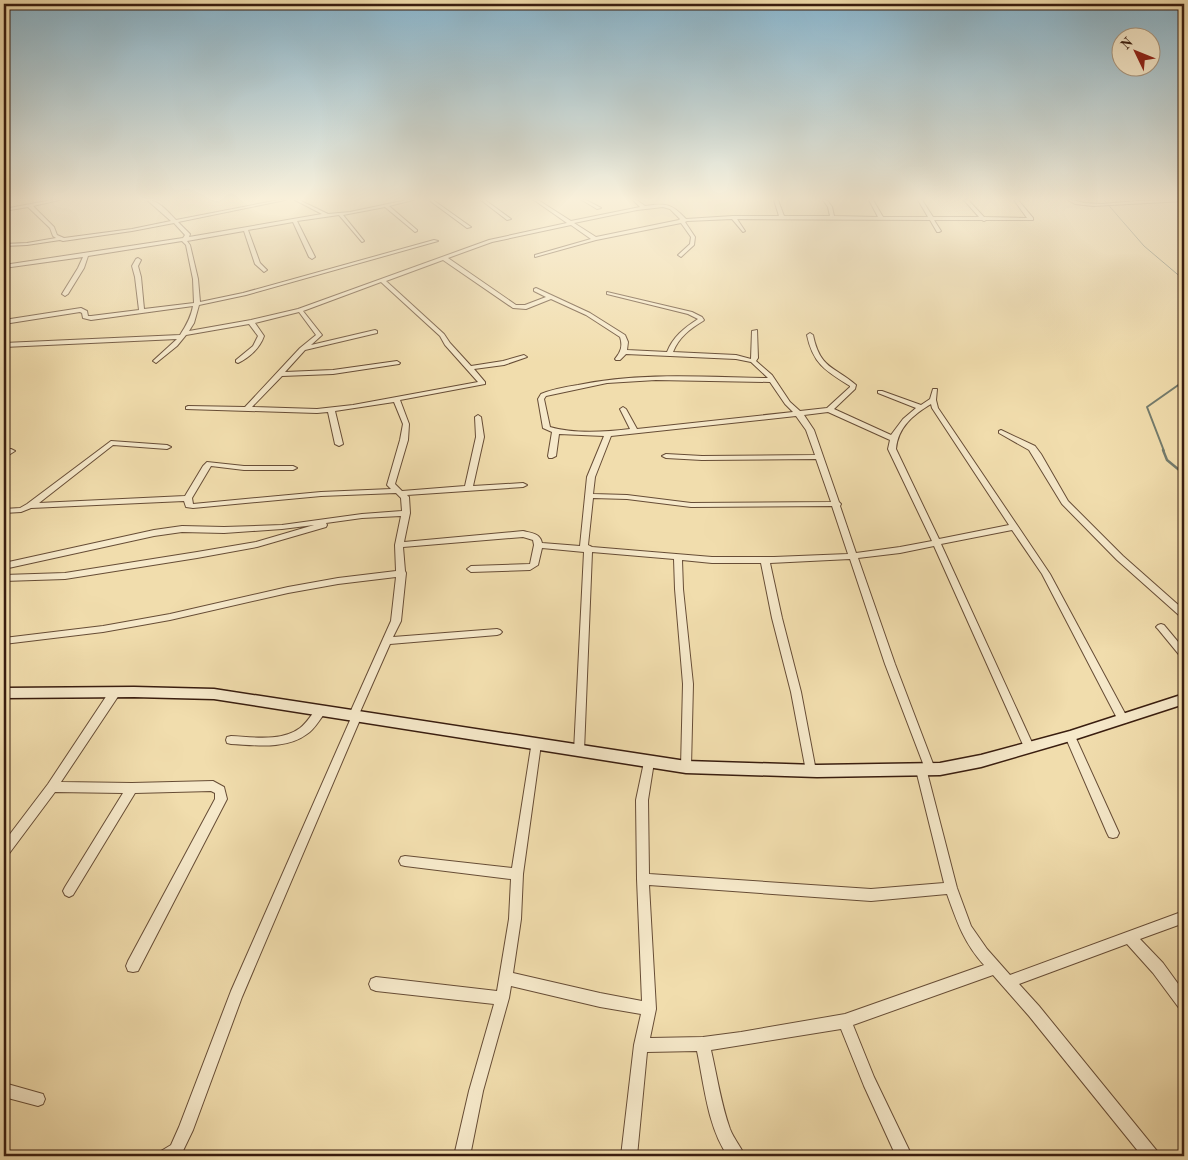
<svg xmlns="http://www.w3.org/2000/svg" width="1188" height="1160" font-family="'Old Standard TT',serif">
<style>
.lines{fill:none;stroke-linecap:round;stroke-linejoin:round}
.stream-far2{stroke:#747c6d;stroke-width:1}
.stream-far1{stroke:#747c6d;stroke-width:2}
.stream{stroke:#747c6d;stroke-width:2.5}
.street-casing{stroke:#674d36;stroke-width:2}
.secondary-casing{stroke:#391d0f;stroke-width:3}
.street{fill:#f6e9ca;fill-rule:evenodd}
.secondary{fill:#f6e9ca;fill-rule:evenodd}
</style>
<rect width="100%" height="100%" fill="#f1ddad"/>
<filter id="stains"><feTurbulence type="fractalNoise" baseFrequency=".004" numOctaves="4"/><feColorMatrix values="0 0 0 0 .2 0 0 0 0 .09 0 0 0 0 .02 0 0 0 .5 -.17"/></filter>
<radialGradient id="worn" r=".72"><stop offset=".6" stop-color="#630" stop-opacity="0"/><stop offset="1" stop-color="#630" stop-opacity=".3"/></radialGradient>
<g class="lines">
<!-- stream-far2 -->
<path class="stream-far2" d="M1104 200 1144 246 1183 279 1184 284"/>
<!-- stream-far1 -->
<path class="stream-far1" d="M1164 451 1147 407 1184 381"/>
<!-- stream -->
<path class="stream" d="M1163 450 1167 460 1184 474"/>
<!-- street casing -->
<g class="street-casing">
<path id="street" d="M52 200H59L33 206 54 227 57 235 64 238 132 229 171 221 147 200C159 200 168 212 176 220L279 200H285L178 222 190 234 189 237 322 214 295 200H299L328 214 350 212 407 200H413L389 206 417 230V231L415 232 385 207 343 215 364 241 362 242 339 215 297 221 315 257 312 259 309 257 293 222 248 230 260 263 267 270 264 272 255 264 244 231 187 241 190 245 198 279 200 302 243 293 434 240 438 241 246 295 199 305 194 323 189 331 251 320 298 309 489 240 567 223 534 200H538L571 221 640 207 633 200H637L645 206C666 203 671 203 686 219L733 216H779L774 200H778L784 216H830L828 207 823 200H827L832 207 834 216 878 217 869 200H873L883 217H928L918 200H922L933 217H979L964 200H968L984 217 1027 218 1014 200H1018L1033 218V220H986L984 221 982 220H934L941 231 939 232H937L930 220 737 219 745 231 743 232 732 219 687 221 685 222 695 237 694 245 681 257 678 255 690 244 691 237 681 223 596 240 535 257V255L591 239 571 225 492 242 448 258 516 305H525L546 297 534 291V289L536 288 590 313 625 335 628 342 627 350 667 352C673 337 684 328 698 319L688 314 607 294V292L692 312 702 317 704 320 703 321C690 329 679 337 673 352L736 355 751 359 752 331 757 330 758 358 756 361 772 375 790 402 800 411 827 408 850 387V386C826 371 813 364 807 335L810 333 813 335C820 369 834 366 856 385L855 389 834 409 891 435 903 419 916 408 878 393V391H882L921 405 930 399 933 389H937L936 400 938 408 1050 574 1128 719 1127 722 1123 723 1119 722 1042 574 1012 530 941 544 1034 747 1033 750 1029 751 1025 750 1024 747 934 546 900 553 858 558 895 664 935 769 934 772 930 773 927 772 957 888 971 926 987 949 1010 975 1184 911V923L1140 939 1163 963 1184 992V1010L1179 1008 1153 973 1127 944 1019 984 1039 1006 1157 1151 1160 1156H1142L1029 1016 993 975 853 1025 874 1077 912 1156H896L864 1086 841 1029 711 1050C717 1076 721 1104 730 1129 734 1139 741 1147 745 1156H728C708 1129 704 1084 697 1051L647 1052 637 1156H621L634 1045 641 1014 600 1007 511 986 509 998 483 1091 470 1156H454L469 1091 494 1004 376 991 371 989 369 984 371 979 376 977 497 991 509 919 511 879 405 866 401 865 399 861 401 857 405 856 512 868 532 741 536 740 540 741 541 744 523 874 521 919 513 973 600 993 642 1001 637 879 636 800 644 762 645 759 649 758 653 759 654 762 648 800 649 874 871 889 944 883 916 770 917 767 924 766 885 664 850 559 770 563 782 618 801 692 816 771 815 774 811 775 807 774 806 771 791 692 772 618 761 563H712L682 560 683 589 693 684 691 767 690 770 686 771 682 770 681 767 683 684 675 589 674 559 592 552 584 751 583 754 579 755 575 754 574 751 584 552 542 548 538 565 530 570 471 572 467 569 471 566 530 564 534 545 533 540 523 537 403 547 405 571 406 573 401 621 393 637 497 629 500 630 502 632 500 634 497 635 390 644 360 712 362 715 242 997 193 1130 181 1155 158 1156 161 1151 171 1145 179 1127 231 991 351 718 349 715 391 621 396 577 338 584 288 593 170 620 103 632 4 644V638L103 626 170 614 288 587 338 578 396 571 395 545 401 516 362 518 326 523 327 525 326 527 257 547 197 558 65 579 4 581V575L65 573 197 552 256 542 314 525 282 529 224 533 182 532 154 536 4 569V563L154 530 182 526 224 527 282 525 362 514 402 511 401 498 396 493 321 496 193 508 186 507 184 501 31 508 21 512 4 513V509L20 508 27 504 111 441 167 445 171 447 167 449 113 445 39 503 185 496 203 466 207 462 244 466H293L297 468 293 470H244L211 466 192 498 193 504 321 492 391 489 387 485 400 440 403 424 394 402 335 411 343 444 339 446 335 444 328 412 317 413 186 409V407L188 406 245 407 300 348 316 335 299 312 255 323 264 336C260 348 249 358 238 363L236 362V360L253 346 258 336 249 324 186 335 177 346 156 363 153 361 154 360 177 339 4 347V343L180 335C186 326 191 317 193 306L91 320 83 318 82 313 80 312 4 324V320L81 308 87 311 88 316H91L139 310 135 277 132 266 136 259 138 258 141 260 138 266 141 277 144 309 194 303 193 279 186 245 182 241 88 256 84 268 68 294 65 296 62 294 78 268 83 257 4 268V265L183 238 185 235 174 223 132 231 63 241 60 240 27 245 4 246V244L27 243 56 238 53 236 50 228 28 207 4 211V209ZM663 207 670 209 680 219 679 220 596 237 574 223 637 210ZM443 260 513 308 526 309 551 299 586 315 620 337C623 346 621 352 615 359L616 360H620L626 354 736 359 751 362 768 378C704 377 641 372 578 385 565 387 553 389 541 394L538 399 543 428 552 432 548 456 549 458H552L556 456 559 434 604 436 587 477 580 546 542 543C540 533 531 533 523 531L404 542 410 513 409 497 407 495 523 487 527 485 523 483 473 486 484 437 481 417 478 415 475 417 476 437 465 486 402 491 395 484 408 440 409 424 400 400 485 384V382L474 369 504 365 527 357 524 355 503 361 471 366 450 343 444 334 386 281ZM381 282 440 336 445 345 478 382 353 405 317 409 252 407 282 376 333 374 399 364 400 363 397 361 333 370 285 372 305 350 377 333V331L375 330 311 345 322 335 303 311ZM656 380 770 382 785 404 793 412 637 429 626 409 623 407 620 409 630 429C606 432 574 434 550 427L544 399 546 396 607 383ZM931 404 932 408 1009 525 939 539 896 449C898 427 913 415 931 404ZM828 412 890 440 888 449 932 541 900 547 856 553 840 506 841 504 839 502 814 430 804 415ZM796 416 806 430 815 455 702 456 666 454 662 456 666 458 702 460 816 459 831 502 691 503 627 495 593 494 595 477 611 436ZM593 498 627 499 691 507 832 506 848 554 774 557H712L592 547 588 545ZM649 885 871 901 947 894C957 922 964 943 984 965L845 1014 741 1032 703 1037 650 1038 656 1009Z
M429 200H433L471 227 467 228Z
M481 200H485L511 219 507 220Z
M582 200H586L601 208 597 209Z
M1068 200H1073L1084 203 1102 204 1137 201 1184 200V201L1093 206 1075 204Z
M1001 430 1035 446 1041 454 1068 501 1123 556 1184 610V618L1181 617 1117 560 1062 504 1029 450 999 433V431Z
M8 449H11L15 451 4 458V453Z
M1161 624 1164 625 1184 649V658L1181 657 1158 629 1156 627 1158 625Z
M115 688 119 689 120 692 119 695 61 782 132 783 213 781 224 787 227 799 138 971 133 972 128 971 126 966 128 961 215 799V793L211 791 135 793 73 895 69 897 65 895 63 891 65 887 123 793 55 792 8 855 4 856V842L48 784 111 689Z
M321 706 325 707 326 710 325 713C319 720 315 729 307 734 286 750 255 745 231 744L227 743 226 740 227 737 231 736C253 737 281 742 300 728 307 723 312 714 317 707Z
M1070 732 1074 733 1075 736 1119 833 1117 837 1113 838 1109 837 1107 833 1065 736 1066 733Z
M4 1083 43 1094 45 1099 43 1104 38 1106 4 1097Z"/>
</g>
<!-- secondary casing -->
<g class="secondary-casing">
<path id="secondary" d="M134 687 214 689 686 761 817 765 940 763 981 755 1070 731 1184 694V704L1070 741 981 767 940 775 817 777 686 773 214 699 134 697 4 698V688Z"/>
</g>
<!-- street -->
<use href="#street" class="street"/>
<!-- secondary -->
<use href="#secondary" class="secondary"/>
</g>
<!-- sky -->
<linearGradient id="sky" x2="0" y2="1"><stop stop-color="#89b7d0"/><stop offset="0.55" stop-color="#f9f0da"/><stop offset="1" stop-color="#f9f0da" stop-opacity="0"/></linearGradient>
<rect width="1188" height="362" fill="url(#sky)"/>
<!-- margin -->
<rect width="1188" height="1160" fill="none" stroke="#f1ddad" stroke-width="20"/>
<rect x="5" y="5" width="1178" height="1150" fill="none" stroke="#391d0f" stroke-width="2.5"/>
<rect x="10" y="10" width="1168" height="1140" fill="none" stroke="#391d0f"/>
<!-- north arrow -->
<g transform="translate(1136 52) rotate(313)"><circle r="24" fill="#f6e9ca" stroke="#aa977f"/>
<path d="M0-4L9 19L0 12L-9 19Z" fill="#8f2418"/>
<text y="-8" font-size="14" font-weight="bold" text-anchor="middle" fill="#391d0f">N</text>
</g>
<rect width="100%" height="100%" filter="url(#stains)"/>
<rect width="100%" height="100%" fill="url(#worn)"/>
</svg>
